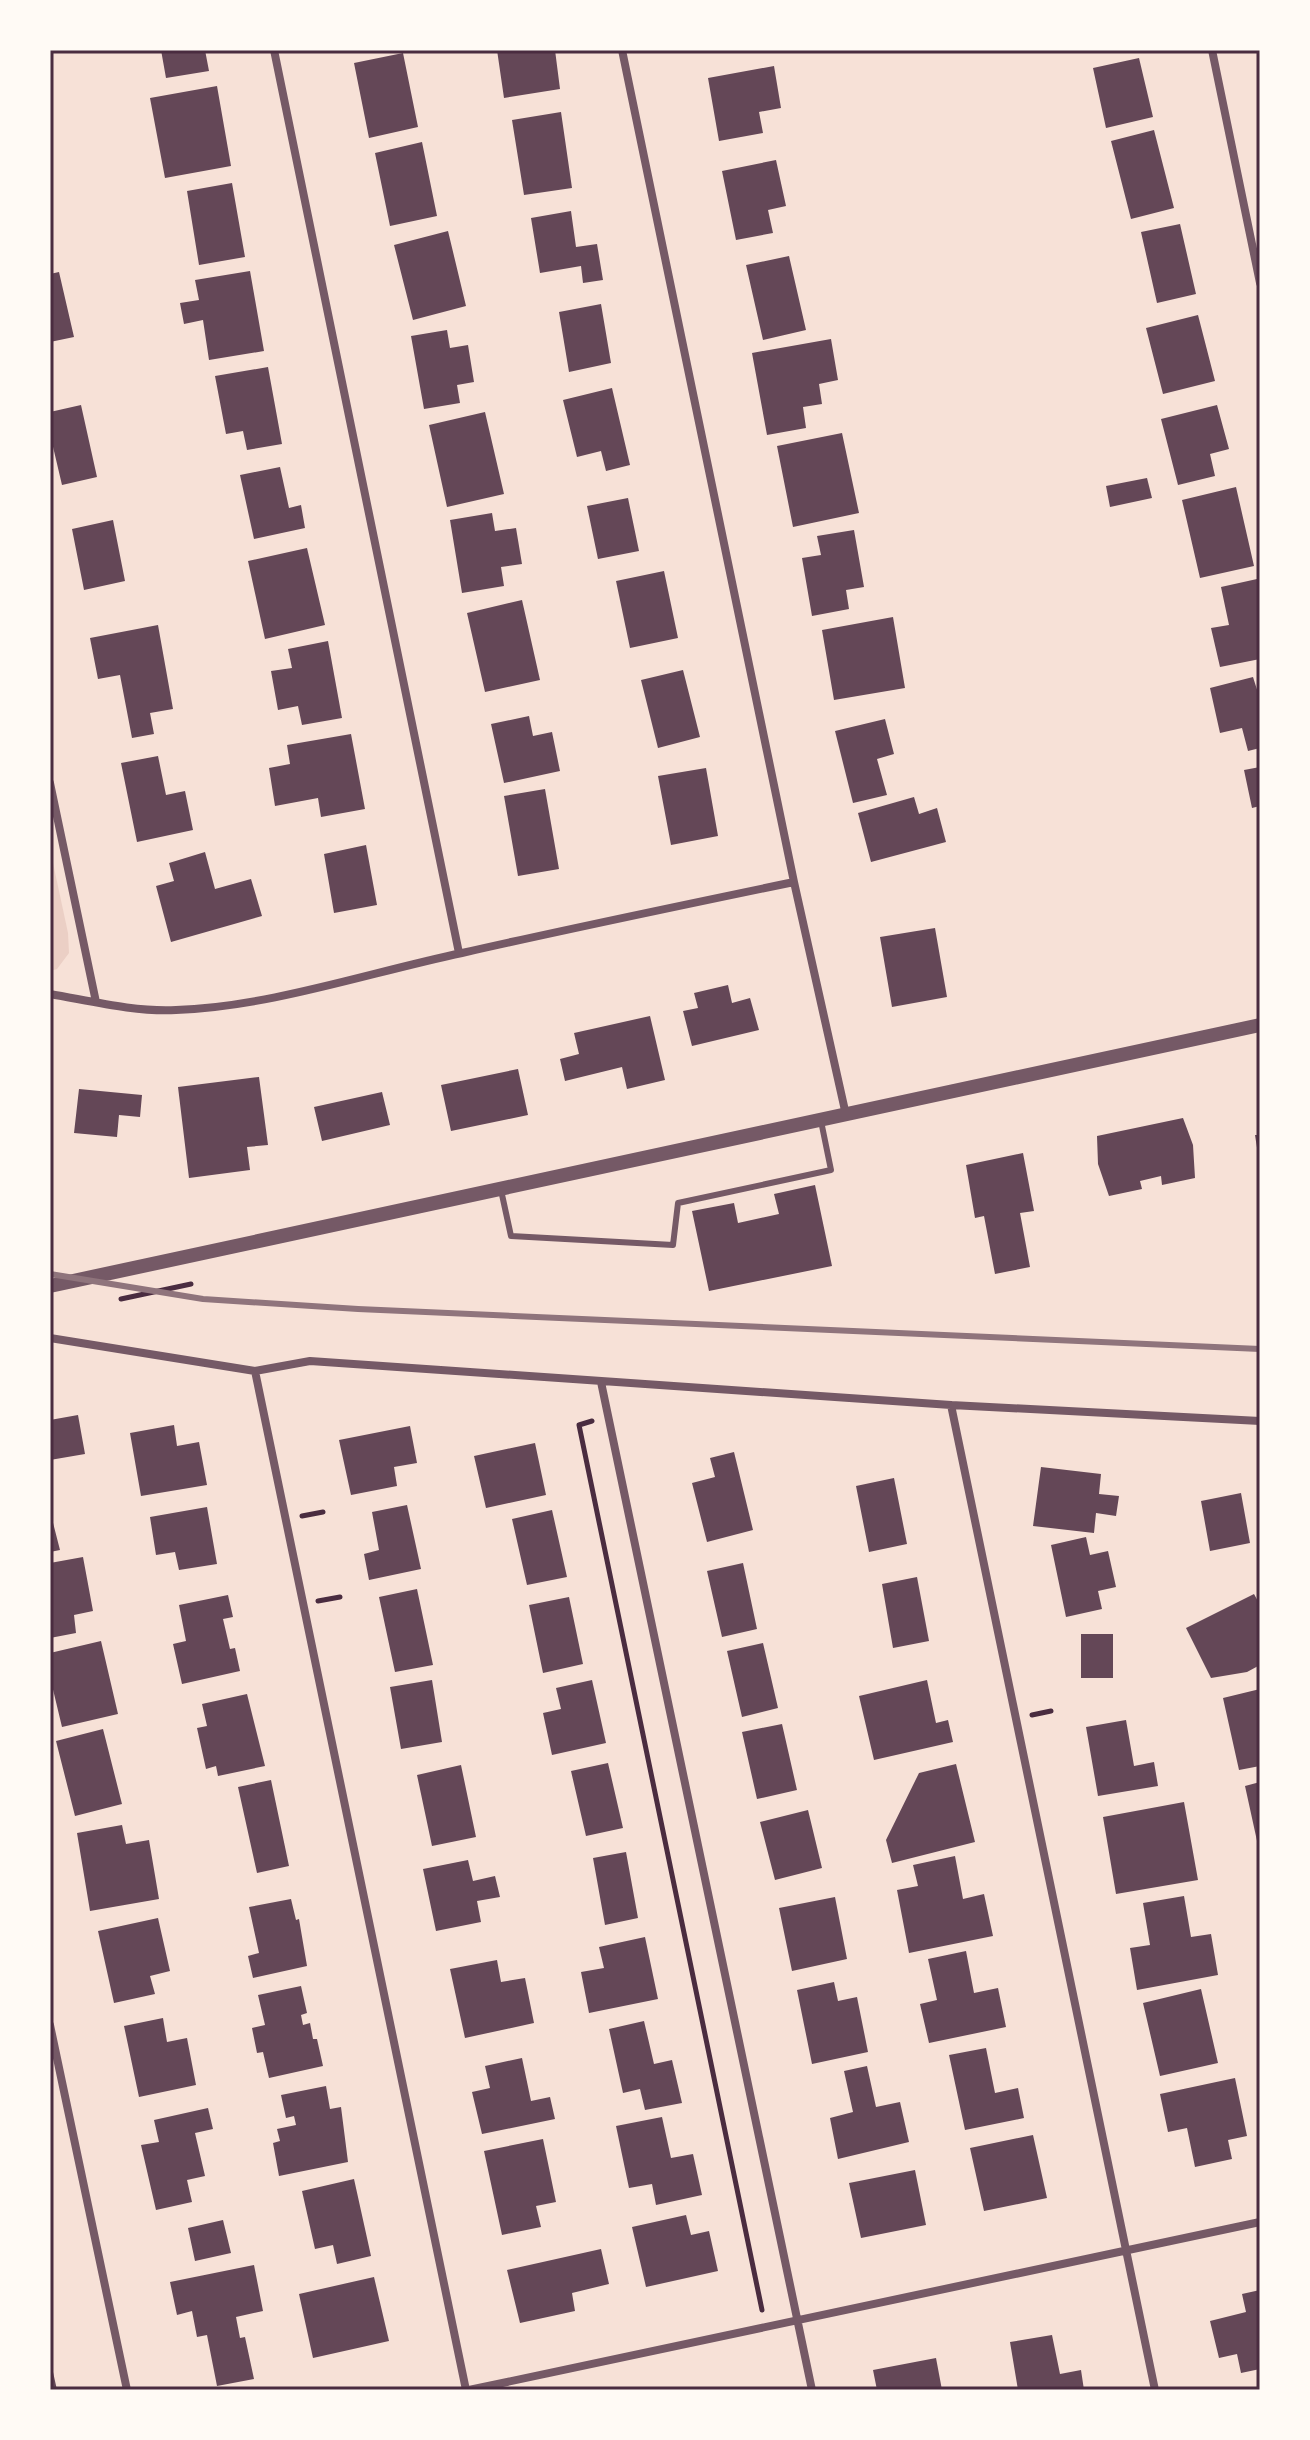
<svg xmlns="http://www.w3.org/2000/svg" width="1310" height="2440" font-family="Lato,sans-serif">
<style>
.green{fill:#ebcfc5}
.building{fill:#644757}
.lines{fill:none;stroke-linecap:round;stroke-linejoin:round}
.path{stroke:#4a2c40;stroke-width:5}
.service{stroke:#755966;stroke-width:6}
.minor{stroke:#755966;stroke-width:8}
.tertiary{stroke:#755966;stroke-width:14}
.rail{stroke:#8f747c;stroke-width:6}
.neatline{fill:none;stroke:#4a2c40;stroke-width:3}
</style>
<rect width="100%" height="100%" fill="#f7e1d7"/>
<!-- green -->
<path class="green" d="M50 849 68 933 69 953 57 969 50 971Z"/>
<!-- building -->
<path class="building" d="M161 50H205L209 71 166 78Z
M497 50H555L560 89 504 98Z
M403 53 418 127 369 138 354 63Z
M1139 58 1153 117 1106 128 1093 68Z
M774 66 781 108 759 112 763 133 719 141 708 78Z
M217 86 231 166 165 178 150 98Z
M561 112 572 188 524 195 512 120Z
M1154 130 1174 208 1131 219 1111 141Z
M422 142 437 216 390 226 375 153Z
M776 160 786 206 768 210 773 233 736 240 722 171Z
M232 183 245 257 199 265 187 191Z
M571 211 576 247 597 244 603 280 583 283 581 266 540 273 531 218Z
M1180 224 1196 294 1157 303 1141 232Z
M448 231 466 306 413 320 394 245Z
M789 256 806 330 763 340 746 265Z
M250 271 264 351 209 360 203 320 184 324 180 303 199 300 195 280Z
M59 272 74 337 50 342V274Z
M601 304 611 363 569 372 559 312Z
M1198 315 1215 381 1163 394 1146 328Z
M447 330 450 348 468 345 474 382 457 385 460 403 424 409 411 336Z
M831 339 838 380 819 384 822 404 803 407 806 428 767 435 752 353Z
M268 367 282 444 247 450 243 431 226 434 215 376Z
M612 388 630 465 606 471 601 451 577 457 563 400Z
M81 405 97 477 62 485 50 434V412Z
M1217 405 1229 449 1210 454 1215 476 1178 485 1161 419Z
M485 412 504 494 447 507 429 425Z
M842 433 859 513 793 527 777 446Z
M280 467 289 508 301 505 305 528 254 539 240 475Z
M1147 478 1152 498 1110 507 1106 486Z
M1236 487 1254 566 1200 578 1182 500Z
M628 498 639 551 598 559 587 506Z
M492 513 495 531 516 528 522 564 501 567 504 586 462 593 450 520Z
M113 520 125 581 84 590 72 529Z
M854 530 864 587 846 590 849 609 812 616 802 558 821 555 817 536Z
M307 548 325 625 265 639 248 561Z
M664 571 678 638 630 648 616 581Z
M1257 579 1260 595V659L1220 667 1211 628 1229 625 1221 587Z
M522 600 540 680 485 692 467 613Z
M893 617 905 688 834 700 822 630Z
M158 625 173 709 150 713 154 734 132 738 120 675 98 679 90 638Z
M328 641 342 718 302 725 298 706 278 710 271 671 292 668 288 649Z
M683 670 700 737 658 748 641 680Z
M1253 677 1260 699V748L1248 751 1242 728 1220 733 1210 688Z
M529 716 533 736 552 732 560 771 504 783 491 724Z
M885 719 894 754 877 759 887 795 853 803 835 731Z
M351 734 365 809 321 817 318 798 275 806 269 768 290 764 287 745Z
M158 756 166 795 185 791 193 830 137 842 121 763Z
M1260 767V806L1252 808 1244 770Z
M706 768 718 836 671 845 658 776Z
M545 789 559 869 518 876 504 796Z
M914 797 919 814 937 808 946 842 871 862 858 813Z
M366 845 377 905 334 913 324 854Z
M205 852 215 889 251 879 262 916 171 942 156 886 174 881 169 863Z
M935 928 947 997 892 1007 880 937Z
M728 985 732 1003 750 998 759 1030 692 1046 683 1011 698 1008 694 993Z
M650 1016 665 1080 627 1089 622 1067 565 1081 560 1059 579 1054 574 1033Z
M518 1069 528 1115 451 1131 441 1085Z
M259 1077 268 1145 247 1147 250 1170 189 1178 178 1087Z
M79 1089 142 1095 140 1117 119 1115 117 1137 74 1133Z
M382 1092 390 1125 322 1141 314 1107Z
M1183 1118 1193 1145 1195 1178 1162 1185 1161 1176 1140 1181 1142 1189 1109 1196 1098 1164 1097 1136Z
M1255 1135H1260V1154H1258Z
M1023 1153 1034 1211 1020 1213 1030 1267 995 1274 984 1216 975 1218 966 1165Z
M815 1185 832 1266 709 1291 692 1211 734 1203 738 1223 779 1214 774 1194Z
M78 1415 85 1454 50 1460V1420Z
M174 1425 177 1446 199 1442 207 1485 141 1496 130 1433Z
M410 1426 417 1463 394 1467 397 1486 351 1495 339 1440Z
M535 1443 546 1495 486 1508 474 1456Z
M734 1452 753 1530 707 1542 692 1483 715 1477 710 1458Z
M1041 1467 1101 1474 1099 1494 1119 1496 1116 1516 1096 1513 1094 1533 1033 1526Z
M894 1478 907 1544 869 1552 856 1486Z
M1241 1493 1250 1543 1210 1551 1201 1501Z
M407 1505 421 1569 369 1580 364 1554 379 1550 372 1512Z
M207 1507 217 1564 179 1570 175 1552 156 1555 150 1517Z
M552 1510 567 1577 527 1585 512 1519Z
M50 1511 60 1550 50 1552Z
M1086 1537 1090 1555 1108 1551 1116 1587 1098 1591 1102 1609 1066 1617 1051 1545Z
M83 1557 93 1611 74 1615 76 1633 50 1638V1563Z
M743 1563 757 1629 722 1637 707 1571Z
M917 1577 929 1641 893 1648 882 1584Z
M417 1589 433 1665 395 1672 379 1597Z
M1254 1594 1260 1605V1665L1247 1672 1211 1678 1186 1628Z
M228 1595 233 1617 223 1619 230 1649 235 1648 240 1671 182 1684 173 1644 186 1641 179 1605Z
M569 1597 583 1664 543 1673 529 1605Z
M1081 1634H1113V1678H1081Z
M101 1641 118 1714 62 1727 50 1677V1653Z
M763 1643 778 1708 742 1717 727 1651Z
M432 1680 442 1742 401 1749 390 1687Z
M592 1680 606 1743 552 1755 543 1713 561 1709 556 1688Z
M927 1680 936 1723 948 1720 953 1742 874 1760 859 1696Z
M1260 1689V1766L1239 1770 1223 1698Z
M247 1694 265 1766 218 1776 216 1766 206 1769 197 1728 207 1726 202 1704Z
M1126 1720 1134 1766 1154 1762 1158 1786 1098 1796 1086 1727Z
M782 1724 797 1790 757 1799 742 1732Z
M103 1729 122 1804 75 1816 56 1741Z
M608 1763 623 1828 586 1836 571 1771Z
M956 1764 975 1842 892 1863 886 1840 919 1773Z
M461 1765 476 1837 432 1846 417 1775Z
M271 1780 289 1866 257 1873 238 1787Z
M1260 1782V1849L1259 1850 1245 1786Z
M1184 1802 1198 1880 1116 1894 1103 1817Z
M808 1810 822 1868 775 1880 760 1822Z
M122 1825 126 1844 149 1840 159 1899 90 1911 77 1833Z
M626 1852 638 1918 605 1925 593 1858Z
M955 1856 963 1899 984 1894 993 1936 909 1953 897 1890 918 1886 913 1865Z
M468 1860 473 1881 495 1876 500 1897 477 1901 481 1922 436 1931 423 1869Z
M1184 1896 1191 1937 1211 1934 1218 1975 1137 1990 1130 1948 1150 1945 1143 1903Z
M835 1897 847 1959 792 1971 779 1908Z
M291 1899 296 1920 299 1919 307 1966 253 1978 248 1956 259 1953 249 1907Z
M158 1918 170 1971 150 1976 155 1994 114 2003 98 1931Z
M645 1937 658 1999 589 2013 581 1972 604 1968 599 1947Z
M966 1951 974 1993 998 1988 1006 2027 929 2043 920 2004 937 2000 928 1959Z
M497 1960 501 1982 525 1978 534 2023 465 2038 450 1969Z
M834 1982 838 2001 857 1997 868 2052 812 2064 797 1990Z
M301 1986 307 2013 301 2015 303 2025 310 2023 313 2039H317L323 2066 269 2078 263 2052 257 2053 252 2028 265 2025 258 1995Z
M1201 1989 1218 2063 1160 2076 1143 2003Z
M163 2018 167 2042 187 2038 196 2085 139 2097 124 2026Z
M644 2021 654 2064 672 2060 682 2103 645 2110 640 2089 623 2093 609 2029Z
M986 2048 995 2093 1018 2088 1024 2118 965 2130 949 2055Z
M522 2058 531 2101 550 2097 555 2119 482 2134 472 2092 490 2088 485 2066Z
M867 2066 876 2107 900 2102 909 2142 838 2159 830 2118 853 2112 844 2071Z
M1235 2078 1247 2136 1228 2140 1232 2159 1195 2167 1187 2128 1168 2132 1160 2094Z
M326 2086 330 2109 341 2107 348 2162 279 2176 273 2143 280 2141 277 2129 296 2125 294 2116 286 2118 281 2095Z
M208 2108 213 2129 195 2133 205 2176 187 2180 192 2202 156 2210 141 2145 159 2142 154 2120Z
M662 2117 671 2158 693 2154 702 2195 656 2205 652 2184 629 2188 616 2126Z
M1033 2135 1047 2198 984 2211 970 2148Z
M543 2139 556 2202 536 2206 541 2227 502 2235 484 2151Z
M915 2170 926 2225 861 2238 849 2183Z
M354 2179 371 2256 337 2264 333 2245 315 2249 302 2191Z
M686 2215 691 2235 709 2231 718 2271 646 2287 632 2227Z
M223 2220 231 2253 195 2261 188 2228Z
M601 2249 609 2284 572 2293 575 2311 520 2323 507 2270Z
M254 2265 263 2311 236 2317 240 2338 245 2337 254 2379 217 2386 207 2335 197 2337 192 2311 177 2315 170 2282Z
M374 2277 389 2341 313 2358 299 2294Z
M1260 2290V2369L1241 2373 1237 2354 1219 2358 1210 2321 1246 2312 1242 2294Z
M1052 2335 1060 2374 1081 2370 1084 2390H1018L1010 2342Z
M936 2358 942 2390H877L873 2370Z
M50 2363H51L57 2390H50Z"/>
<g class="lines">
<!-- path -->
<path class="path" d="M121 1299 191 1284
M592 1421 579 1425 762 2310
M302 1516 323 1512
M318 1601 340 1597
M1032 1715 1051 1711"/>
<!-- service -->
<path class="service" d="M501 1190 511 1236 673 1245 678 1203 831 1170 821 1121"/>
<!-- minor -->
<path class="minor" d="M274 50 459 953
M622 50 794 882 846 1115
M1212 50 1260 283
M50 783 96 1002
M50 994C91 1001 134 1012 176 1010 269 1007 371 972 462 953 572 928 683 905 794 882
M50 1338 255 1371 310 1361 951 1405 1260 1421
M255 1371 466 2390
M601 1382 812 2390
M951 1405 1155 2390
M50 2025 127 2390
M469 2390 1260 2222"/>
<!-- tertiary -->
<path class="tertiary" d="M50 1286 1260 1025"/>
<!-- rail -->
<path class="rail" d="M50 1274 203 1299 358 1309 1260 1349"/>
</g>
<!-- border -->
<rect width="1310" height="2440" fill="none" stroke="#fffaf5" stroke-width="104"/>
<rect x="52" y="52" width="1206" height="2336" class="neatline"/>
</svg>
